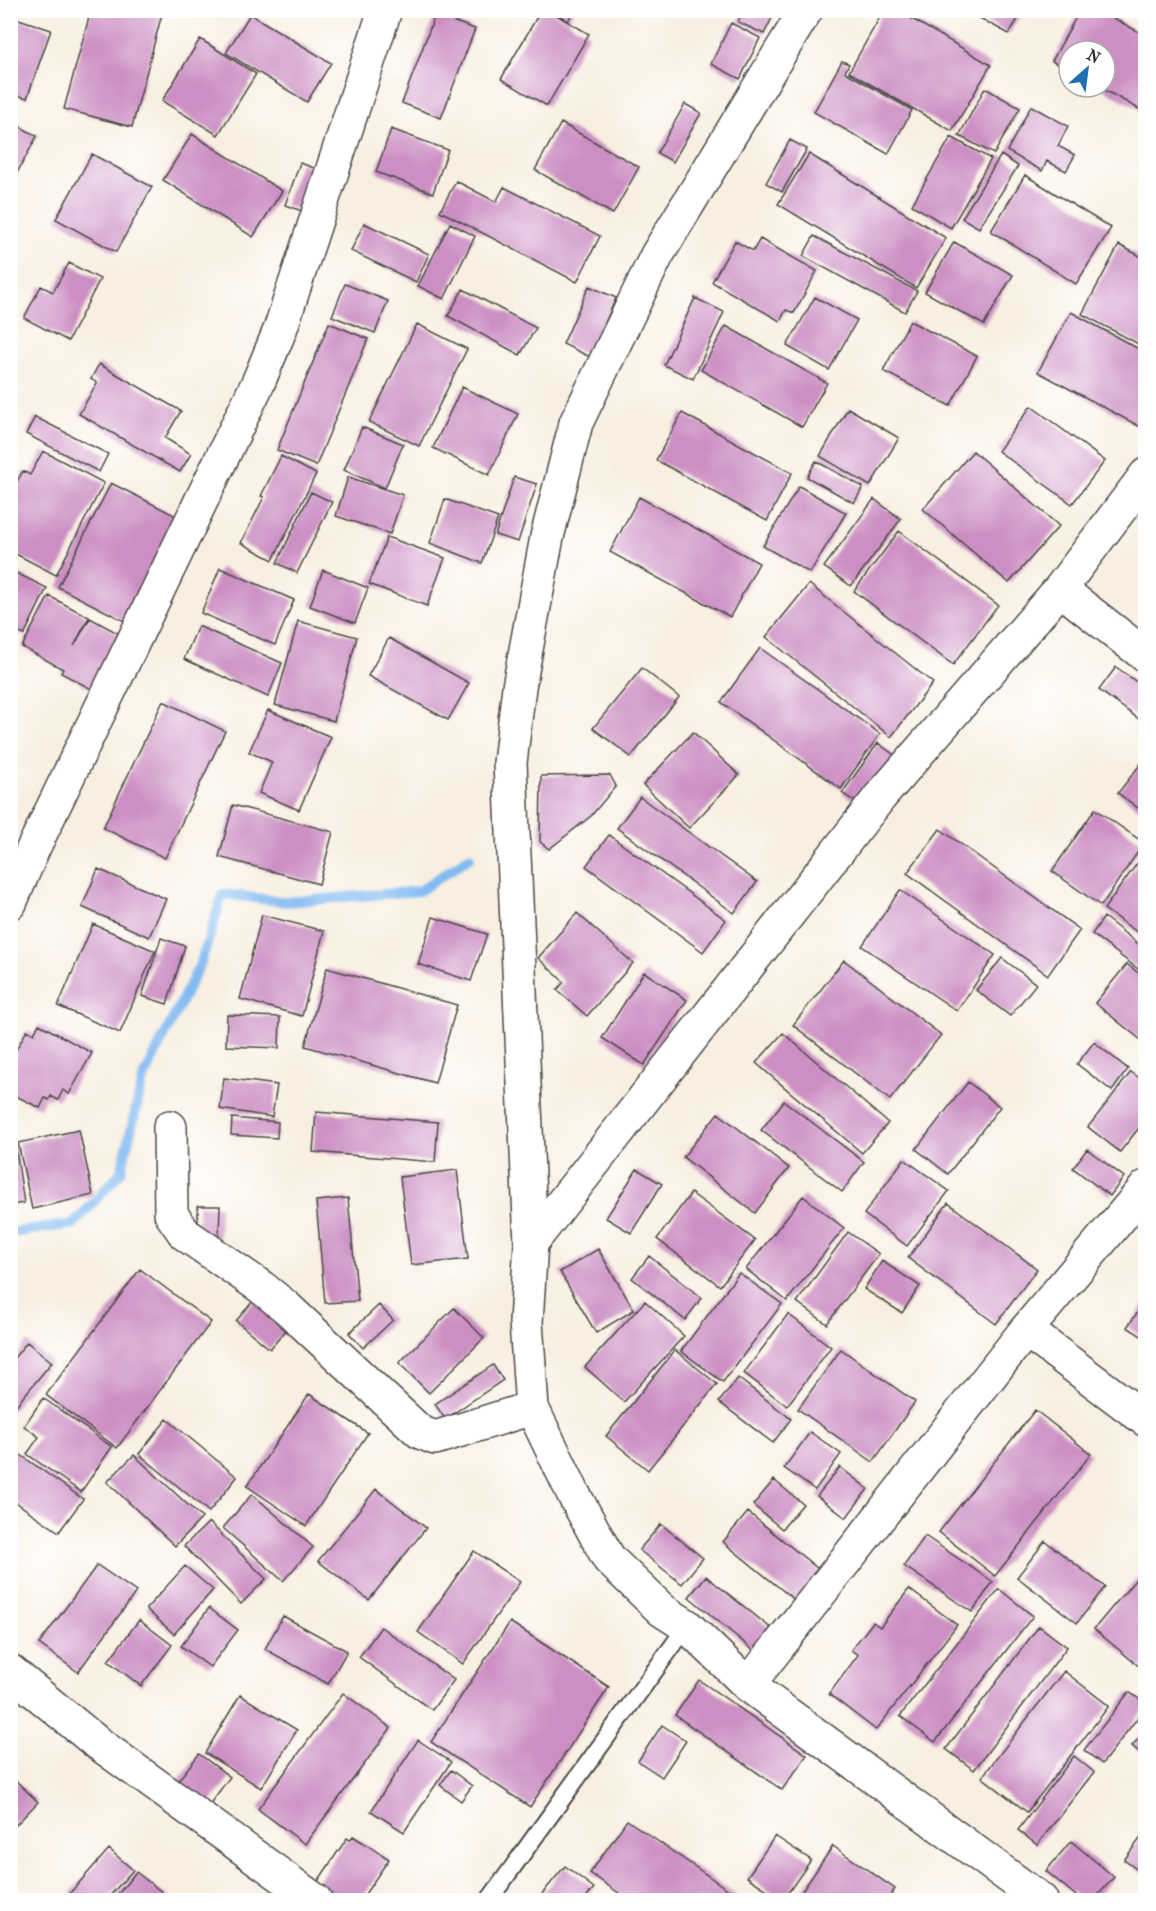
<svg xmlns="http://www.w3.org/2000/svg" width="1156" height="1911" font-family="'IM FELL French Canon',serif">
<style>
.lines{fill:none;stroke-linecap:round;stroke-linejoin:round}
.stream{stroke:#82baf2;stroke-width:10}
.building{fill:#cc8fc3}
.lane-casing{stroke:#4a4846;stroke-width:20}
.street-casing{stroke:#4a4846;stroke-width:36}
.lane{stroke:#fff;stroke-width:16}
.street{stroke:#fff;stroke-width:33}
</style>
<rect width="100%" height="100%" fill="#fff"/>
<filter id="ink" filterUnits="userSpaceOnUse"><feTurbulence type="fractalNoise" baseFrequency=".0167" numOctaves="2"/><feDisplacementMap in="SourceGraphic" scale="12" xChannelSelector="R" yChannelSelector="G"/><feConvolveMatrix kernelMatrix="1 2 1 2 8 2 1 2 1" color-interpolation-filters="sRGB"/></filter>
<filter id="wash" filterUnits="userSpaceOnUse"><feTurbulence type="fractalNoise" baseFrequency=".008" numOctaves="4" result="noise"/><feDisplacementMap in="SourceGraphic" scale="24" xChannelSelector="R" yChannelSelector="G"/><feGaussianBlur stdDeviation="1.35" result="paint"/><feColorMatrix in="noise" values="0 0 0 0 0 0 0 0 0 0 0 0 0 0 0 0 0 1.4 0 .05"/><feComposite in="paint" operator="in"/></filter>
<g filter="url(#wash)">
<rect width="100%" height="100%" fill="#f8efe0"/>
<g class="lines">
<!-- stream -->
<path class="stream" d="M10 1233 74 1224 121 1172 143 1079 201 962 223 894 287 902 419 891 470 857"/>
</g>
<g id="blocks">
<!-- building -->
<path class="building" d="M91 10H163L132 127 64 109Z
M541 10H548L589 34 547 106 501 79Z
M552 10H574L568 21Z
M743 10H761L773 16 764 34 738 22Z
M884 10H897L991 65 952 131 849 72Z
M965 10H1014L1021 14 1009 34Z
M1080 10H1099L1146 36V113L1099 87H1105V51H1069V71L1052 61Z
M250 14 331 63 307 102 226 53Z
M435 15 475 29 441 118 402 103Z
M10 16 51 30 27 98 10 93Z
M731 23 760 38 740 79 711 64Z
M200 39 256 74 218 135 162 101Z
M842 61 849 64 845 72 912 110 888 154 814 112Z
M985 88 1020 108 994 154 959 136Z
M685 104 701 113 673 162 657 153Z
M1031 106 1068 126 1058 146 1075 155 1066 171 1047 161 1042 171 1007 151Z
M10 121 37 136 10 186Z
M561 123 639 167 613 214 535 170Z
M391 129 448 150 433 193 376 172Z
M192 134 282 191 253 237 163 180Z
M951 137 991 159 951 228 912 205Z
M790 140 807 149 782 192 766 183Z
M92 154 152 187 116 252 56 219Z
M809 154 946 238 916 288 778 204Z
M1001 155 1018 166 979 228 962 218Z
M300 163 331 174 316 216 285 205Z
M1025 175 1111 228 1076 284 991 231Z
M456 181 496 202 504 187 600 236 577 282 440 211Z
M364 223 429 254 416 282 351 251Z
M450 223 475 236 444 299 418 286Z
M814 236 917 291 905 312 803 256Z
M760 239 817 271 794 313 786 310 780 321 712 282 735 241 753 251Z
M954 242 1013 275 984 325 925 292Z
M1119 245 1146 259V348L1082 314Z
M69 263 100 279 68 341 24 318 41 286 53 292Z
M345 284 388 301 375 333 332 316Z
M589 286 616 298 590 357 563 344Z
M463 289 536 328 520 355 448 316Z
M815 297 857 320 829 370 787 346Z
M695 298 724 312 693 379 664 365Z
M1071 312 1146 353V430L1038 372Z
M910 321 977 356 950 406 883 371Z
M329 323 368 339 316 466 277 450Z
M417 324 467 349 419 446 369 422Z
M726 326 827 383 802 427 701 370Z
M99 364 181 411 165 438 191 454 180 472 79 414 97 383 91 379Z
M462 387 518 414 489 475 433 448Z
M1031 406 1105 461 1072 504 998 451Z
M848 408 899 438 870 486 820 456Z
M682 413 792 473 767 521 656 460Z
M35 417 108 454 99 472 26 434Z
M362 427 403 444 385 488 344 470Z
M43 451 104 483 56 575 10 551V517L13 513 10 512V494L23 471 30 475Z
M973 451 1059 526 1009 583 923 509Z
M281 456 316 474 273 560 241 543 264 497 261 496Z
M816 461 863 487 854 503 807 477Z
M348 477 403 495 390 534 336 516Z
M514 477 537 484 518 542 495 535Z
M111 483 190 523 136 627 58 587Z
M799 486 846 513 810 573 763 546Z
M311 492 332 502 297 573 277 563Z
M639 497 759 563 730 617 610 552Z
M445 499 498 518 482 563 430 543Z
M874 499 901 519 851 586 824 567Z
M899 531 998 605 953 665 854 591Z
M387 537 445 558 427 606 369 584Z
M220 568 294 600 275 645 201 613Z
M10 570 47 588 24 635 10 629Z
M323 570 368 588 355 623 310 606Z
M809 584 933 683 891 737 766 637Z
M49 596 89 617 74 646 90 618 127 638 99 693 61 673 63 669 22 647Z
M298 621 357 637 334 721 275 705Z
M198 626 282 663 268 697 184 659Z
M389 638 469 683 448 720 368 676Z
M760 648 880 734 841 789 721 702Z
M1116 667 1146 689V720L1143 722 1099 690Z
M642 668 679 697 631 757 593 728Z
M163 701 225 731 165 858 103 828Z
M268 710 331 737 299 810 259 793 272 762 249 752Z
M693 732 739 775 689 828 643 785Z
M878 743 901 760 866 809 842 793Z
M1146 757V814L1118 793Z
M610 775 616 786 591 816 549 849 540 842 541 776Z
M640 797 757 882 734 913 617 828Z
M233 805 333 832 319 884 219 857Z
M1095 809 1144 843 1101 906 1052 871Z
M940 829 1080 930 1048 975 907 873Z
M609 835 726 920 703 952 586 866Z
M1146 851V938L1104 909Z
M98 869 166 899 149 937 82 907Z
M900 890 995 955 957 1011 862 946Z
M577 913 633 963 587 1016 557 990 564 982 538 958Z
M262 915 324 931 302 1016 240 999Z
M433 917 487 934 471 981 418 964Z
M1104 917 1146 950V959L1138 969 1092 934Z
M93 924 155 951 120 1033 58 1006Z
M161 938 185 946 167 1004 142 996Z
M1002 958 1036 984 1010 1016 976 990Z
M844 960 941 1035 890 1100 793 1025Z
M1127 964 1146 979V1034L1141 1040 1095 1003Z
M327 968 457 1005 435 1083 305 1046Z
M644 972 687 1000 644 1065 602 1038Z
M227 1015 280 1017 279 1048 226 1046Z
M39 1024 92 1053 69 1094 63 1090 58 1100 51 1096 49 1100 45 1098 40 1108 10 1093 12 1063 10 1061 27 1030 34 1034Z
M783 1033 888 1123 862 1153 756 1063Z
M1094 1042 1128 1069 1112 1091 1077 1064Z
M1131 1072 1146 1083V1119L1120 1152 1088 1127Z
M224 1078 277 1085 272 1117 220 1109Z
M968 1082 1000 1107 948 1174 916 1149Z
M784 1101 864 1162 842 1192 761 1130Z
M316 1112 438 1122 435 1162 313 1152Z
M718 1113 789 1168 755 1213 683 1157Z
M232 1118 278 1122 277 1138 231 1135Z
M79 1130 93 1195 32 1209 18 1143Z
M15 1143 24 1203 10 1205V1144Z
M1087 1149 1124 1177 1110 1196 1073 1168Z
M904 1159 949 1191 907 1246 864 1214Z
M637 1169 662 1184 631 1233 606 1218Z
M457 1170 468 1259 411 1265 400 1177Z
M691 1193 755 1240 720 1286 657 1239Z
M803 1196 844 1228 787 1301 746 1269Z
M348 1198 358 1301 325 1303 316 1201Z
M948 1203 1037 1269 996 1324 908 1258Z
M198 1206H220L219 1237H198Z
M848 1232 879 1254 827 1324 797 1302Z
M598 1249 634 1310 596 1333 560 1272Z
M649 1256 702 1298 685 1320 632 1278Z
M882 1261 920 1286 902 1313 864 1289Z
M140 1269 211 1322 117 1448 46 1395Z
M739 1273 782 1304 723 1382 681 1351Z
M254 1300 288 1328 270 1349 236 1321Z
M645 1301 684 1336 624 1402 585 1367Z
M1146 1301V1339L1127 1327Z
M379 1305 393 1320 363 1348 349 1333Z
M454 1308 484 1338 429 1393 399 1363Z
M788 1314 831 1347 787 1406 744 1373Z
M27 1342 52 1362 10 1413V1355L14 1358Z
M841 1349 915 1402 873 1462 798 1409Z
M675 1350 717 1384 648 1470 606 1436Z
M493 1365 503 1380 445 1419 435 1404Z
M738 1378 791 1419 773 1443 719 1402Z
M309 1394 368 1433 306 1526 247 1486Z
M43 1398 112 1447 81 1492 27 1454 39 1437 24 1426Z
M1035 1410 1091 1454 995 1576 939 1532Z
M167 1419 237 1477 209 1512 139 1454Z
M810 1432 841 1454 815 1490 784 1468Z
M15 1451 83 1499 59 1532 10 1498V1458Z
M134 1455 202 1518 175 1546 107 1482Z
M840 1467 868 1489 846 1518 817 1496Z
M774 1480 803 1504 782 1529 753 1505Z
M376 1489 426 1528 369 1600 318 1561Z
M252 1494 313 1547 283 1581 223 1528Z
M748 1512 822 1572 797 1602 723 1542Z
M209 1522 266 1579 241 1604 184 1546Z
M661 1524 703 1558 682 1584 639 1550Z
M925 1536 993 1582 972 1612 904 1566Z
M1045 1541 1105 1587 1077 1623 1017 1577Z
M474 1551 520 1582 463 1664 418 1632Z
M97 1565 136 1592 78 1672 39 1644Z
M185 1566 213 1590 174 1634 146 1609Z
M1146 1567V1662L1141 1668 1094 1629Z
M706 1576 777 1633 759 1655 689 1597Z
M909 1589 957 1625 876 1730 829 1694 858 1655 851 1650 873 1622 880 1627Z
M999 1589 1033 1616 935 1742 900 1716Z
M209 1608 238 1630 210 1667 181 1646Z
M283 1616 347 1651 328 1684 265 1649Z
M139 1620 172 1645 141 1686 108 1661Z
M510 1622 609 1687 530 1807 431 1742Z
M1039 1626 1067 1647 974 1770 946 1749Z
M381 1627 454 1680 432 1710 359 1657Z
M1064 1671 1109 1706 1027 1812 982 1777Z
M699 1680 807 1755 782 1790 675 1715Z
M1129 1692 1146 1704V1707L1102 1764 1084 1750Z
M343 1693 391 1728 305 1844 258 1809Z
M240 1695 297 1730 261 1788 205 1753Z
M662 1725 686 1741 662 1777 638 1761Z
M1146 1730V1758L1132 1746Z
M418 1740 451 1762 404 1832 371 1811Z
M199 1754 230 1777 209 1805 177 1782Z
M1074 1756 1094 1772 1037 1845 1018 1830Z
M451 1770 472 1786 461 1801 440 1785Z
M10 1775 38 1802 10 1831Z
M627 1820 743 1900H629L590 1873Z
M1146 1831V1876L1124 1860Z
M353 1836 389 1859 361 1900H335L314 1887 347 1838 350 1840Z
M775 1836 811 1860 783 1900 747 1877Z
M1071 1841 1114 1877 1094 1900H1081L1046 1871Z
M833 1846 895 1889 887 1900H796Z
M109 1849 133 1870 106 1900H78L70 1893Z
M565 1866 594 1888 584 1900H537Z
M136 1872 172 1900H113Z"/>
</g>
</g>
<g filter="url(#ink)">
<use href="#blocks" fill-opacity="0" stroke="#4a4846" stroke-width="1.5"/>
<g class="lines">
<!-- lane casing -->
<g class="lane-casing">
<path id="lane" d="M489 1900 687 1626"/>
</g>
<!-- street casing -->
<g class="street-casing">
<path id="street" d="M806 10 657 255 576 423 547 537 519 687 510 763 531 1243 526 1322 532 1408 574 1495 609 1559 662 1610 687 1626 748 1685 1041 1900
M1060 589 1146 656
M10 903 33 849 258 383 280 330 385 10
M170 1127 171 1214 185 1234 261 1287 286 1307 420 1432 435 1438 532 1408
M531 1243 880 797 1060 589 1146 475
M1026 1330 1146 1420
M10 1671 95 1741 315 1900
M748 1685 1026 1330 1146 1187"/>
</g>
<!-- lane -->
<use href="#lane" class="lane"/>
<!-- street -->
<use href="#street" class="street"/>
</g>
</g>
<!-- margin -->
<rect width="1156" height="1911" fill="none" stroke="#fff" stroke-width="36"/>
<!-- north arrow -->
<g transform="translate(1087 69) rotate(28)"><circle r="28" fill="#ffffff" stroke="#aaaaaa" stroke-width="1.5"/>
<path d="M0-4.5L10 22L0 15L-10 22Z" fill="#1f6fb2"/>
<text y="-9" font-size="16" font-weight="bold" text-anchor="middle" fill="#2b2b2b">N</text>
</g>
</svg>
